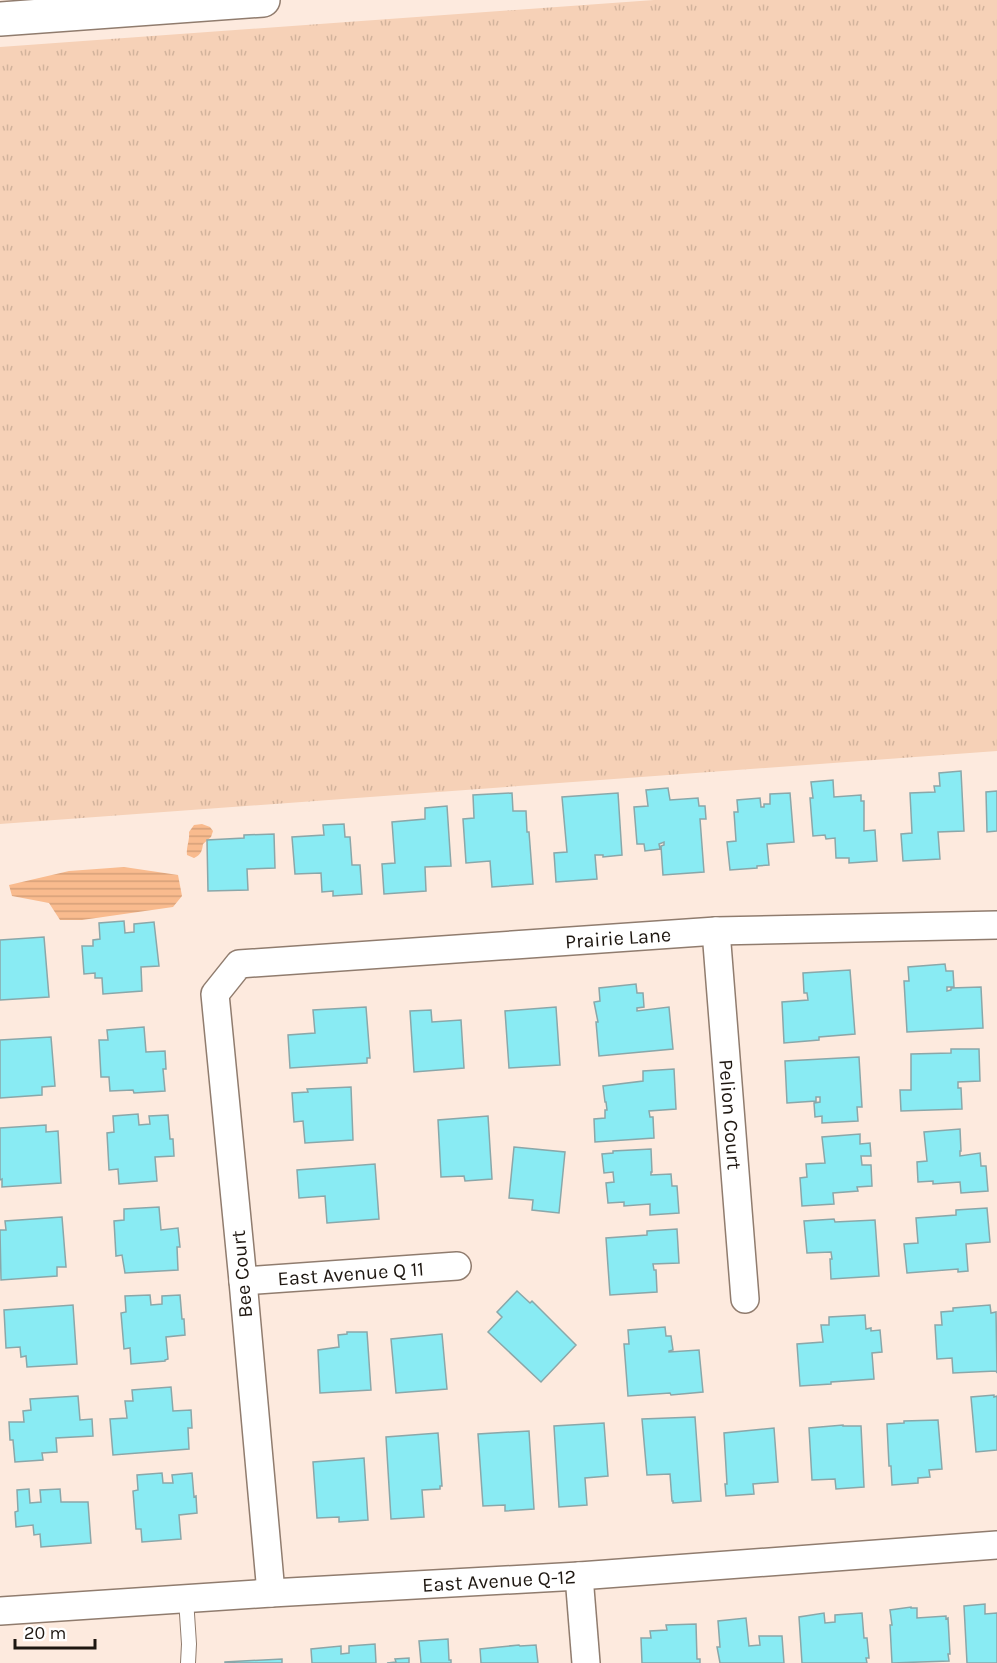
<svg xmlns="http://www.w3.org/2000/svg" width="997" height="1663" font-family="Karla,sans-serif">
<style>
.grass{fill:url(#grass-tufts)}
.water{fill:url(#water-rules)}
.building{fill:#89ebf3;stroke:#8aa7a9;stroke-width:1.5}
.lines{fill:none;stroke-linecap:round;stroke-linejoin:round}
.lane-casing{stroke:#907c6e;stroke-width:16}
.street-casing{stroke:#907c6e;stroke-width:30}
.highway-casing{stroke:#907c6e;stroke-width:36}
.lane{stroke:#fff;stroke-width:14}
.street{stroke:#fff;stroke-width:27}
.highway{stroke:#fff;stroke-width:33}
.labels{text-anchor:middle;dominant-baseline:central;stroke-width:5;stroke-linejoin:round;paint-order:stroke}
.street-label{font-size:20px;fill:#1e1711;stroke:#fff}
</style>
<defs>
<pattern id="grass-tufts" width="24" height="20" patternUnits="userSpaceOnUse" patternTransform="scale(1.5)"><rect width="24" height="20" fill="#f6d1b7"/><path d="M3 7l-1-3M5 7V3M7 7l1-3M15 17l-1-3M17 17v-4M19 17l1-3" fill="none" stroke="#d2b39c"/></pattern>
<pattern id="water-rules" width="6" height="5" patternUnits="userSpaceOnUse" patternTransform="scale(1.5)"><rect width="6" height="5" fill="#f9bb8e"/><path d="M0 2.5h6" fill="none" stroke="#d5a079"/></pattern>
</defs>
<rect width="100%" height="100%" fill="#fdeade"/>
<!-- grass -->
<path class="grass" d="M654 0H997V751L0 824V47Z"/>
<!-- water -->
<path class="water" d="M202 824 210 827 213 831 211 837 203 844C202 851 201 855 194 858L187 855C186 847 190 840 189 832L194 825Z
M124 867 178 875 182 896 173 907 82 920H60L49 903 12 896 9 885 69 871Z"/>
<!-- building -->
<path class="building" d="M961 771 964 831 938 832 940 859 903 861 901 834 912 833 910 793 935 792 934 786H940L939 773Z
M833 780 834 797 861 795V801H864V831L875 830 877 861 849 863V858H836L835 838 826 839 825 835 813 836 810 798H813L811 782Z
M668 788 670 800 698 798 699 806H705L706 819H700L704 872 663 875 661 846 664 845V842L659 844 660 849 645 851 644 844H637L634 807 648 806 646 790Z
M997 791V831L987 832 986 792Z
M512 793 513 811H526L527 832H529L533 884 492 887 490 861 466 863 463 819 474 818 473 795Z
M618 793 622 855 603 857V855H595L597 879 556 882 554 853 567 852 562 797Z
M790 793 794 842 767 844 769 865 757 866V868L730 870 727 842 736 841 734 812H738L737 800 760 798 761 807H764V804H770V794Z
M447 806 451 866 425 867 426 891 384 894 382 864 395 863 392 822 425 819V808Z
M344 824 345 837H350L352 865H360L362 894 333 896V891L322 892 321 873 295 874 292 837 324 835 323 825Z
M274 834 275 868 247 869 248 890 208 891 207 840 244 838V835Z
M124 921 125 933 134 932V924L154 922 159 966 141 967 142 991 103 994 102 978H95V973L84 974 82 946H93V940L100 939 99 923Z
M44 937 49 997 0 1000V940Z
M945 964 946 971H953L954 987H947V991L951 990V988L981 987 983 1028 907 1032 904 981H909L908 967Z
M850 970 855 1034 819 1037V1040L784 1043 782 1002 808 1000 807 993H804L803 973Z
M636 984 637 993H643L644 1007 637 1008V1011L669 1007 673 1049 599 1056 596 1022H598L594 1002 600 1001 599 988Z
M366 1007 370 1058H367V1063L290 1068 288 1035 315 1033 313 1010Z
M556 1007 560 1065 509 1068 505 1011Z
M431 1010 432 1022 461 1020 464 1068 414 1072 410 1011Z
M144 1027 146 1052 165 1051 166 1069H163L165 1091 134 1093 133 1090 110 1091 109 1077H101L99 1040H108L107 1030Z
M51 1037 55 1086 42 1087V1095L0 1098V1040Z
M951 1049H979L980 1081 958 1082V1088H961L962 1109 901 1111 900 1090H911V1054L951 1053Z
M859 1057 862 1107H857L858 1121 822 1123V1116L815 1117 814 1103 820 1102V1097H816V1101L787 1103 785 1061Z
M674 1069 676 1109 649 1111 650 1117H653L654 1138 595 1142 594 1119 605 1118V1110H607L606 1102H605L603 1086 643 1081V1071Z
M351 1087 353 1140 305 1143 303 1121 294 1122 292 1093 308 1092 307 1089Z
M138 1114 139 1125 150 1124 149 1116 168 1115 170 1139H173L174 1156 155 1157 157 1181 119 1184 118 1169 109 1170 107 1133 114 1132 113 1116Z
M488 1116 492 1179 465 1181 464 1176 441 1177 438 1120Z
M46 1125V1132L58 1131 61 1183 2 1187V1179L0 1180V1128Z
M960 1129 961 1151H960V1156L980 1153 981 1166H986L988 1191 961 1193 960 1182 933 1184V1181L918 1182 917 1162 927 1161 924 1132Z
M860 1134V1144L870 1143 871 1156H861L862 1165H871L872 1186 857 1187 858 1191 833 1193 834 1204 802 1206 800 1178 807 1177 806 1164 825 1163 822 1137Z
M514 1147 565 1152 559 1213 532 1210 533 1200 509 1198Z
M651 1149 652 1172H651V1175L671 1174 672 1186H677L679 1213 650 1215V1204L624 1206V1202L608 1203 606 1183 614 1182 613 1172 604 1173 602 1154 613 1153V1151Z
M375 1164 379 1219 327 1223 325 1196 299 1198 297 1170Z
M159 1207 161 1230 178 1228 180 1247H177L178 1270 125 1273 122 1255 116 1256 114 1221 124 1220V1209Z
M987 1208 990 1242 966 1244 968 1271 958 1272V1269L907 1273 904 1244 918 1243 916 1218 956 1215V1210Z
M62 1217 66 1267H57V1276L1 1280 0 1230H6L5 1221Z
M834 1219 835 1222 875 1220 879 1276 831 1279 830 1259H832L831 1252 807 1253 804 1221Z
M677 1229 679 1263 653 1264 654 1270H656L657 1292 610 1295 606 1238 647 1235V1231Z
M517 1291 530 1303 532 1301 576 1345 541 1382 488 1332 502 1317 497 1312Z
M150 1295 151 1305 162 1304V1296L180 1295 182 1319H184L185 1335 166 1337 168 1359 165 1360V1361L131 1364 130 1348 124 1349 121 1313 126 1312 125 1296Z
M73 1305 77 1364 27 1367 26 1356 21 1357 20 1347 6 1348 4 1310Z
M990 1305 991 1313 996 1312 997 1373 996 1371 953 1373 952 1358 937 1359 935 1325H942L941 1312 953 1311V1308Z
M865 1315 866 1329 871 1328V1331L880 1330 882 1352 872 1353 874 1379 831 1382V1384L800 1386 797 1344 823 1342 821 1325H829V1317Z
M665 1327 666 1336H671L673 1350 669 1351V1352L699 1350 703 1392 671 1395 670 1393 628 1396 624 1344H629L628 1330Z
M347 1332H367L371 1390 320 1393 318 1350 339 1347 338 1335 347 1334Z
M442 1334 447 1389 396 1393 391 1339Z
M171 1387 173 1411 191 1410 192 1428H188L189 1449 113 1455 110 1419 127 1418 125 1401H133L132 1390Z
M994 1395V1397L997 1396V1450L976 1452 971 1397Z
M78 1396 80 1420 92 1419 93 1436 56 1438 57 1452 42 1453 43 1460 15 1462 13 1440H10L9 1422H24L23 1411 31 1410 30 1399Z
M695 1417 701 1501 673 1503V1501H672L670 1474 647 1475 642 1419Z
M938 1420 942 1469 929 1470 930 1477 918 1478V1483L892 1485 891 1466H889L887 1424 904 1423V1421Z
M604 1423 608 1476 585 1478 587 1505 559 1507 554 1426Z
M843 1425V1426H861L864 1487 836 1489 835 1479 812 1480 809 1428Z
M774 1428 778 1482 753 1484 754 1494 726 1496 725 1484H727L724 1433Z
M529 1431 534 1509 505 1511V1505L483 1506 478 1434Z
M438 1433 442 1486H440V1489L422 1490 424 1517 391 1519 386 1437Z
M364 1458 368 1520 339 1522V1517L317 1518 313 1462Z
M162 1473 163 1483H173L172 1475 192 1473 194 1497 196 1496 197 1513 179 1515 181 1539 142 1542 141 1529H136L133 1491 138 1490 137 1475Z
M29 1489 30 1503 41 1502 40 1490 60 1489 61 1502H88L91 1543 41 1547 40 1534 34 1535 33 1525 16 1527 15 1512 18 1511 17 1490Z
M985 1604V1614L997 1613V1663H967L964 1606Z
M911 1607V1608H917V1618L946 1616V1619L948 1618 950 1654H948L949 1661 892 1663 890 1625H892L890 1610Z
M824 1613 825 1623 835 1622V1615L862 1613 864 1638H867L869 1658H866L867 1663H802L799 1617Z
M746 1618 749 1646 760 1645 759 1636H782L784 1663H720L717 1647H720L718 1621Z
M696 1624 697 1659H700V1663H642L641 1638H651L650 1631 667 1630 666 1625Z
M448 1639 449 1660H451V1663H421L419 1641Z
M375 1644 376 1663H312L311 1649 341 1646V1654L349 1653V1646Z
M519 1645 520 1646 536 1645 538 1663H481L480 1649Z
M409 1658V1663H387L396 1662 395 1659Z
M282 1659V1663H225V1662Z"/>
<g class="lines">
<!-- lane casing -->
<g class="lane-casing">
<path id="lane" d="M186 1599 189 1644 188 1663"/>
</g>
<!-- street casing -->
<g class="street-casing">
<g id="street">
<path id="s1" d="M716 931 745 1299"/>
<path id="s2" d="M243 1281 457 1266"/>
<path d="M579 1576 586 1663"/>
<path id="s3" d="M271 1593 243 1281 215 994 239 964 716 931 997 925"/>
<path id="s4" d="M0 1611 271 1593 579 1576 997 1545"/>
</g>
</g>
<!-- highway casing -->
<g class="highway-casing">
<path id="highway" d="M0 19 263 0"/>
</g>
<!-- lane -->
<use href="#lane" class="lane"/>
<!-- street -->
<use href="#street" class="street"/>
<!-- highway -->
<use href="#highway" class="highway"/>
</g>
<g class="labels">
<!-- street labels -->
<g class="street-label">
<text stroke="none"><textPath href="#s3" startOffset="1020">Prairie Lane</textPath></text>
<text stroke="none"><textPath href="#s1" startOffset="184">Pelion Court</textPath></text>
<text stroke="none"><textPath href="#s2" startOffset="108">East Avenue Q 11</textPath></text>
<text transform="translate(242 1274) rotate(-95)">Bee Court</text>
<text stroke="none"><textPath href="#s4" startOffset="500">East Avenue Q-12</textPath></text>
</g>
</g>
<!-- scale -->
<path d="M15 1639v9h80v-9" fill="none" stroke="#1e1711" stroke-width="3"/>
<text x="24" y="1639" font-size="18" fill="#1e1711" stroke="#ffffff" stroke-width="4.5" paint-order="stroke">20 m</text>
</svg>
